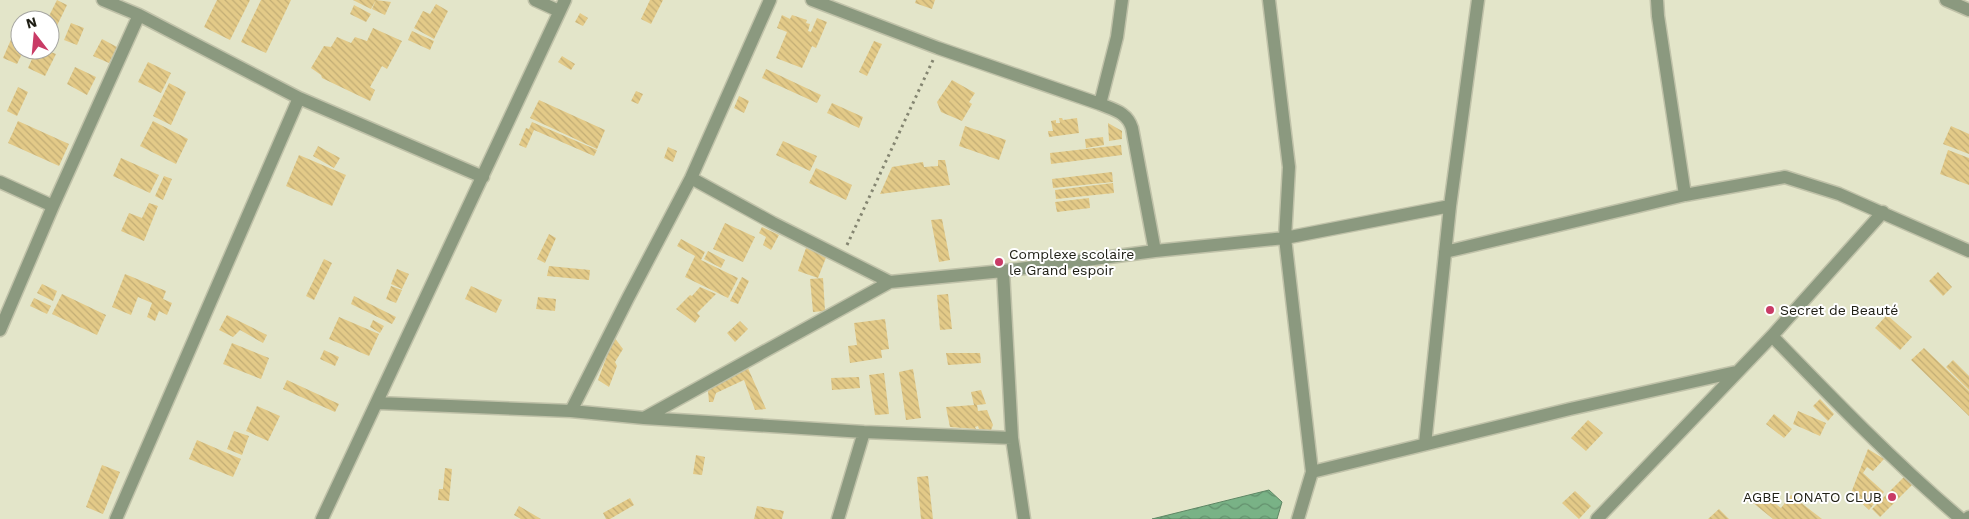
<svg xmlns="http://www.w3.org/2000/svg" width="1969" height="519" font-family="'Work Sans',sans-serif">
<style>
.water{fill:url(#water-waves);stroke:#5e8664}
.building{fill:url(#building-back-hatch)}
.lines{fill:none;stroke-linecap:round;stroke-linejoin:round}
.minor-casing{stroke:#c0c2a9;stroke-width:15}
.tertiary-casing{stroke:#c0c2a9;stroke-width:15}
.path{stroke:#848571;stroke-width:3;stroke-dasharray:2.5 4;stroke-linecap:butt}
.minor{stroke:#8b997f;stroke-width:12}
.tertiary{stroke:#8b997f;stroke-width:12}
.poi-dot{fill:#c93b66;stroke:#fff;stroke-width:2}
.labels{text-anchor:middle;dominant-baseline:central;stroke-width:4;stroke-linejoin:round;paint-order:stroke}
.poi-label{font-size:14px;fill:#202016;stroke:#fff;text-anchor:start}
</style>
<defs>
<pattern id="water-waves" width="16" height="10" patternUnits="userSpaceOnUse" patternTransform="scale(1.25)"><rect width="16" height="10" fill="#79b286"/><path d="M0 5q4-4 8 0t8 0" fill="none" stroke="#63906d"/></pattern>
<pattern id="building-back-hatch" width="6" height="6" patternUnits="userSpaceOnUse" patternTransform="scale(1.25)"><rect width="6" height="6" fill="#e3ca88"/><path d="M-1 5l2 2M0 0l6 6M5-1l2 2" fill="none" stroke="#c2ad75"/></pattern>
</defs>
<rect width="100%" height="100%" fill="#e3e5c9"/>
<!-- water -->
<path class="water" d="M1269 490 1282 502 1277 519H1152Z"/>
<!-- building -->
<path class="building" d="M57 0 67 5 50 40V20H47Z
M217 0H250L230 40 204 27Z
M261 0H291L266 53 241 42Z
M353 0H376L371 9Z
M376 0 391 2 385 15 372 9Z
M650 0H663L651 24 641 19Z
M916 0H935L932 9 915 3Z
M436 4 448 11 434 39 414 28 423 11 430 14Z
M354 5 371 14 366 22 350 14Z
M580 13 588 18 583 26 575 22Z
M782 15 790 19 792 15 807 20 806 23 810 24 808 31 811 32 817 18 827 22 816 48 812 46 802 68 776 58 787 32 777 28Z
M20 19V50H24L17 64 3 58Z
M71 23 84 28 77 45 64 40Z
M373 28 402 41 387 69 382 66 370 87 375 90 370 101 322 78 321 75 311 68 324 46 331 47 337 37 351 43 355 37 367 41Z
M412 31 434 41 430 50 408 40Z
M102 39 117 47 109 63 93 56Z
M874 41 882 44 867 76 859 72Z
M36 50H46L56 54 45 76 28 68Z
M562 56 575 64 571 70 558 62Z
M148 62 171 73 161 93 138 82Z
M75 67 96 77 87 95 67 84Z
M766 69 821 95 817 103 762 78Z
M952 80 975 93 969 102 972 104 962 121 941 112 937 102Z
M169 83 186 92 171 125 153 116Z
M18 87 28 92 17 116 7 111Z
M636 91 643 94 638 104 631 101Z
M739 96 749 101 744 113 734 108Z
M539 100 605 130 597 149 530 118Z
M832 103 863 117 859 128 827 113Z
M1059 118H1062L1063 120 1077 118 1079 133 1049 137 1048 131H1053L1051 121 1056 120V123H1060Z
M18 121 69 144 59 166 8 143Z
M153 121 188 139 176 164 140 146Z
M532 122 597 150 594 156 534 130 526 148 519 145 526 128 529 129Z
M1108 123 1122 131V139L1109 141Z
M965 126 1006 140 999 160 959 146Z
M1951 126 1969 134V154L1943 144Z
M1103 137 1104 145 1086 148 1085 139Z
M783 141 817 156 810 171 776 155Z
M1121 145 1122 155 1051 164 1050 153Z
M318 146 340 158 334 168 313 156Z
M668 147 677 151 673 162 664 158Z
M1948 150 1969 158V185L1940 174Z
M299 155 346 175 332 206 286 186Z
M121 158 159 175 150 193 113 176Z
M938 160H945L950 185 880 194 892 167 923 162 924 167 938 166Z
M816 168 852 185 846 200 809 183Z
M1112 172 1113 182 1053 188 1052 179Z
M164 176 172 179 163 200 155 196Z
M1113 183 1114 193 1056 199 1055 190Z
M1089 198 1090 208 1057 212 1055 202Z
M149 203 158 206 144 241 121 231 129 213 142 218Z
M942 219 950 260 939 262 931 220Z
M725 223 755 237 743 262 713 249Z
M762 227 779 235 771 250 763 245 766 237 759 233Z
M549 234 556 238 545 263 537 259Z
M681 239 705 252 701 260 738 278 728 298 685 277 695 256 677 246Z
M806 248 827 255 818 278 798 271Z
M708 251 725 260 721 268 704 259Z
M324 259 332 263 314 300 306 296Z
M549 266 590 270 589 280 547 276Z
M397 269 409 274 402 289 391 284Z
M1938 272 1952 287 1943 296 1929 281Z
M125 274 166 291 163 299 172 303 167 315 159 311 155 321 147 317 152 303 138 297 131 315 112 307Z
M742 277 749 281 738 304 730 301Z
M823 278 825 311 813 312 810 279Z
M42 284 57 291 53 301 37 293Z
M391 286 402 290 396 303 386 299Z
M471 286 502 300 496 313 465 299Z
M700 287 716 294 697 313 700 316 695 323 676 309 690 295 692 296Z
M62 294 106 315 97 335 52 314Z
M948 294 952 329 940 330 937 295Z
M354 296 396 317 392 324 351 304Z
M538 297 556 299 555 311 536 309Z
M34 298 51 306 47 314 30 306Z
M227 315 267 335 263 343 240 330 233 337 219 330Z
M1887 315 1912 337 1900 350 1875 328Z
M339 317 379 334 369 356 329 339Z
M885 319 889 349 881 350 882 358 850 363 848 346 857 345 854 323Z
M373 320 384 326 380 333 370 327Z
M740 321 748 329 735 342 727 333Z
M614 337 623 349 615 362 617 366 609 387 598 380Z
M232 343 269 358 261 379 223 364Z
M1924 348 1969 391V416L1911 360Z
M324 350 339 357 335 366 320 359Z
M946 353H980L981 363 948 365Z
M1953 360 1969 376V390L1946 367Z
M747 366 766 409 755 410 744 380 716 393 713 402H709L708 391 715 385Z
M913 369 921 418 906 420 899 372Z
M884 373 889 414 875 415 869 375Z
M859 377 860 388 832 390 831 378Z
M287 380 339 404 335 412 283 389Z
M981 390 986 404 977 405 978 411 987 410 993 425 991 430 979 429 978 426 975 427 976 429 950 427 946 407 974 405 971 392Z
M1820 399 1834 414 1828 421 1813 406Z
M257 406 280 416 268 441 246 431Z
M1798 411 1826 423 1820 436 1793 424Z
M1774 414 1792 429 1784 438 1766 424Z
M1588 420 1603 433 1586 451 1571 438Z
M234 431 249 436 242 455 227 449Z
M197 440 241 459 233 477 189 459Z
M1868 449 1884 459 1873 471 1867 467 1863 473 1884 492 1869 510 1851 493Z
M696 455 705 457 702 475 693 474Z
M102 465 120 472 103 514 86 507Z
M445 468 452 469 449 501 438 500 439 489H443Z
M928 476 933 519H921L917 477Z
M1905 476 1913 484 1880 517 1872 509Z
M1575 491 1591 506 1579 519 1562 503Z
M1760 492 1781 508 1791 495 1822 519H1773L1752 502Z
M630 498 634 505 610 519H606L603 513Z
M519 506 541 519H521L514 515Z
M757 506 784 511 782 519H754Z
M1719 509 1729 519H1708Z"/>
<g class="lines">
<!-- minor casing -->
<g class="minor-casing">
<path id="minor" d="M103 0 139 15 299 98 483 177
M535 0 559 11
M812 0 938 48 1100 104C1114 110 1127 112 1132 128L1155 251
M1269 0 1289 167 1285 238 1312 472 1298 519
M1657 0 1658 16 1685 195
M1946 0 1969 10
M1100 104 1117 37 1122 0
M691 178 773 223 890 282 1003 271 1155 251 1285 238 1450 206
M0 182 53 206
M1445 252 1685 195 1785 177 1839 194 1969 251
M1003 271 1012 438 1024 519
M0 330 53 206 139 15
M1772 336C1833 399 1894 462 1961 519
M378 403 571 411 644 418 864 432 1012 438
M571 411 628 298 691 178 770 0
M644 418 890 282
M1425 444 1450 206 1478 0
M1312 472 1570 409 1736 372
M116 519 299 98
M322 519 565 0
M838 519 864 432
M1597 519 1772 336 1883 212"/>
</g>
<!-- tertiary casing -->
<g class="tertiary-casing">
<path id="tertiary" d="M1967 519 1969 517"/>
</g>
<!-- path -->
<path class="path" d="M847 245 933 60"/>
<!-- minor -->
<use href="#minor" class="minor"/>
<!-- tertiary -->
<use href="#tertiary" class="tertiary"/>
</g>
<!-- markers -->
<g class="poi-dot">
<circle cx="999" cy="262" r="5"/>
<circle cx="1770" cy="310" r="5"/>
<circle cx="1892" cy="497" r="5"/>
</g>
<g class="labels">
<!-- poi labels -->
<g class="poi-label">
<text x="1009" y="254">Complexe scolaire<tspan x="1009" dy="16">le Grand espoir</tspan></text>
<text x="1780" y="310">Secret de Beauté</text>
<text x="1882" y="497" text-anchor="end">AGBE LONATO CLUB</text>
</g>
</g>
<!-- north arrow -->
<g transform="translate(35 35) rotate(344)"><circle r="24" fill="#ffffff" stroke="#a6a6a2"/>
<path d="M0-4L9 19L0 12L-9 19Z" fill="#c93b66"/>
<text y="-8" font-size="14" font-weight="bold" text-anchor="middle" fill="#202016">N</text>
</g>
</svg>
